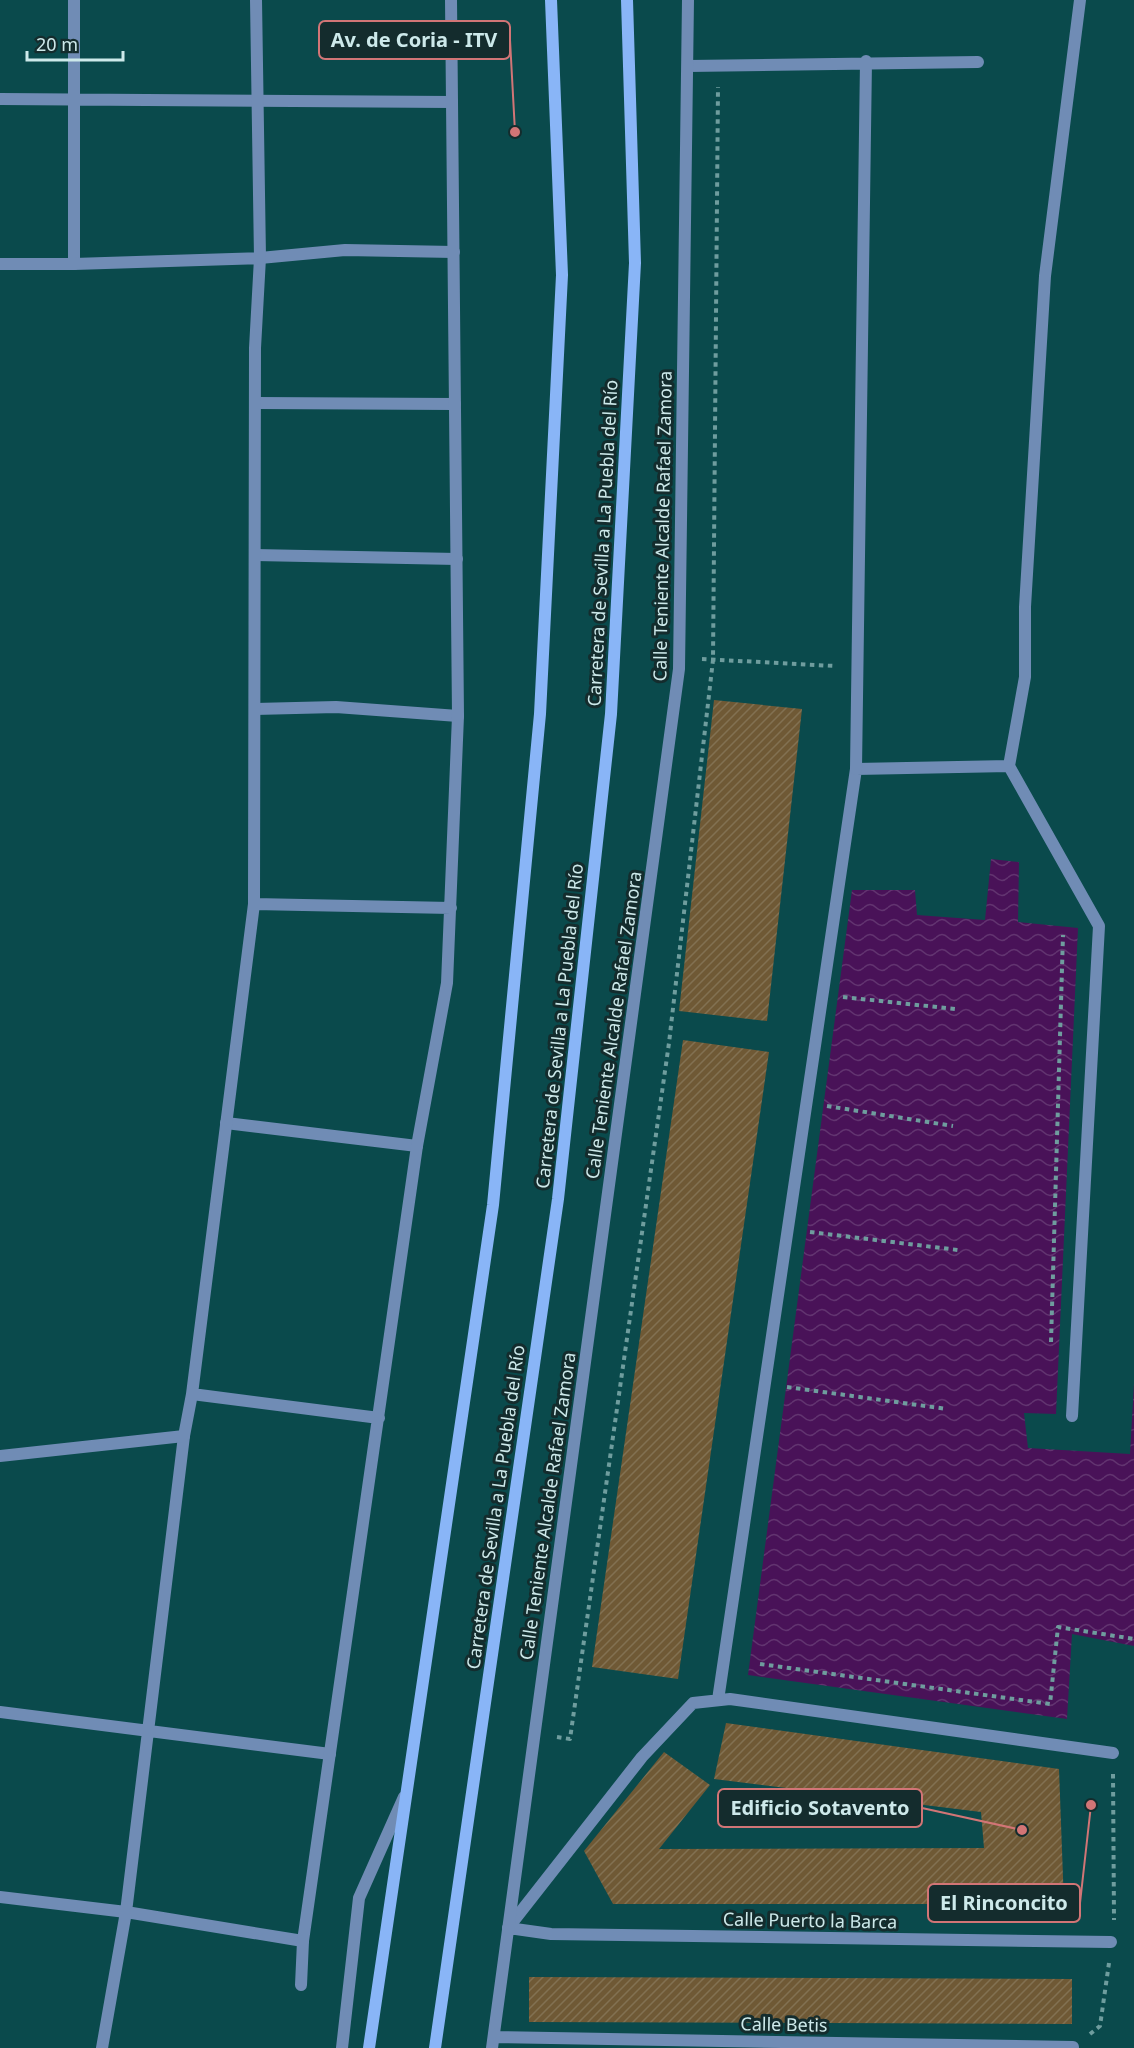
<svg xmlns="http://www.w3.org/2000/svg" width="1134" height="2048" font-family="'Noto Sans',sans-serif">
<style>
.water{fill:url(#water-waves)}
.building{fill:url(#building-hatch)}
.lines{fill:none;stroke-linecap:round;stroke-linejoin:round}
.path{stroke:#6f9d9e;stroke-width:4;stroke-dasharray:4.5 4.5;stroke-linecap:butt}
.service{stroke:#708cb5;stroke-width:12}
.pedestrian{stroke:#708cb5;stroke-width:12}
.minor{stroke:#708cb5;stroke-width:12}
.secondary{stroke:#89b5f7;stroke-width:12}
.labels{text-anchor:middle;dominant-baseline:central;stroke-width:6;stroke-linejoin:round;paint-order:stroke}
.street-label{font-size:18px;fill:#cde9ea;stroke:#142c2d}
.leader{fill:none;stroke:#d27576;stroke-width:2}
.callout-dot{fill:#d27576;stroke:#142c2d;stroke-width:2}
.callout{fill:#142c2d;stroke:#d27576;stroke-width:2}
.callout-label{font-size:20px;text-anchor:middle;font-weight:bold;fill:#cde9ea}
</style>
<defs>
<pattern id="water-waves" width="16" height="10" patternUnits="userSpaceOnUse" patternTransform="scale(1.5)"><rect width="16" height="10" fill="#491258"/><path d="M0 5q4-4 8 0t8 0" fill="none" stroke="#623470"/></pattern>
<pattern id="building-hatch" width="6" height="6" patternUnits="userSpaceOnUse" patternTransform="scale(1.5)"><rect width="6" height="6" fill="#6f5935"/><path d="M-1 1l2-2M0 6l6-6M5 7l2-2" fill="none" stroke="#827152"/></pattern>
</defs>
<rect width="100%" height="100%" fill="#0a4a4c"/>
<!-- water -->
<path class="water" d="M991 859 1019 862 1018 922 1078 928 1056 1414 1024 1413 1028 1448 1130 1454 1134 1383V1646L1072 1634 1067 1719 748 1675 852 890H915L917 915 985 920Z"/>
<!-- building -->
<path class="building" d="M714 700 802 709 767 1021 679 1011Z
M683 1040 769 1052 678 1679 592 1667Z
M726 1723 1059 1769 1064 1904H613L584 1851 664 1752 710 1785 659 1849 984 1848 981 1812 714 1779Z
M529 1977 1072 1979V2024L529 2022Z"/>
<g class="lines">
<!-- path -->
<path class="path" d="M702 659 835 666
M843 997 955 1009
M827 1106 953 1126
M810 1232 958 1250
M1051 1342 1063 935
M787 1387 947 1409
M760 1664 1050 1704 1058 1627 1134 1639
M557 1737 570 1739 669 1043 713 660 718 87
M1113 1774 1114 1920
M1090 2034 1100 2026 1109 1963"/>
<!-- service -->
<path class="service" d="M1072 1416 1099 926 1009 766 1025 677V607L1045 276 1080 0
M718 1700 856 769 1009 766
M508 1928 642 1757 693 1703 730 1699 1113 1753
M342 2048 359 1898 404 1797"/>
<!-- pedestrian -->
<path class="pedestrian" d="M74 0V264
M688 66 978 62
M0 99 452 102
M260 258 345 250 454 252
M256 403 455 404
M255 555 457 559
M255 709 336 707 458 716
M856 769 866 61
M226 1123 417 1146
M0 1712 330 1754
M0 1897 126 1912 303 1941
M102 2048 126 1912 184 1436"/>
<!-- minor -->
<path class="minor" d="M0 264H74L260 258
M254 904 451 908
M192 1394 379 1418
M0 1456 184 1436 192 1394 254 904 255 348 260 258 256 0
M508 1928 551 1934 1111 1942
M301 1985 303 1941 417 1146 447 983 458 716 451 0
M494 2037 1073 2047
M492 2048 679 669 688 0"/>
<!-- secondary -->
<path class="secondary" d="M369 2048 493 1205 540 714 562 275 551 0
M435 2048 558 1199 611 714 635 263 627 0"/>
</g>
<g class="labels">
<!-- street labels -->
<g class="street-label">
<text transform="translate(662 526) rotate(-89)">Calle Teniente Alcalde Rafael Zamora</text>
<text transform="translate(602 543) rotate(-87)">Carretera de Sevilla a La Puebla del Río</text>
<text transform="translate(613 1025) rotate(-82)">Calle Teniente Alcalde Rafael Zamora</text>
<text transform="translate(559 1026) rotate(-84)">Carretera de Sevilla a La Puebla del Río</text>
<text transform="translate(547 1506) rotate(-82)">Calle Teniente Alcalde Rafael Zamora</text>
<text transform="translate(495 1507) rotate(-82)">Carretera de Sevilla a La Puebla del Río</text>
<text transform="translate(810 1920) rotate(1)">Calle Puerto la Barca</text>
<text transform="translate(784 2024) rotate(1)">Calle Betis</text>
</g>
</g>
<!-- callouts -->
<path class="leader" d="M515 132L510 40M1022 1830L922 1808M1091 1805L1080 1903"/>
<g class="callout-dot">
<circle cx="515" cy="132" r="6"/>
<circle cx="1022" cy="1830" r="6"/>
<circle cx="1091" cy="1805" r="6"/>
</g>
<g class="callout">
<rect x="319" y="21" width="191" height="38" rx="6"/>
<rect x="718" y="1789" width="204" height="38" rx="6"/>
<rect x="928" y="1884" width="152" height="38" rx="6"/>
</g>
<g class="callout-label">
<text x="414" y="47">Av. de Coria - ITV</text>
<text x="820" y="1815">Edificio Sotavento</text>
<text x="1004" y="1910">El Rinconcito</text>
</g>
<!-- scale -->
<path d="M27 51v9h96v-9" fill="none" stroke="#cde9ea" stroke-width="3"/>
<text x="36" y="51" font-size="18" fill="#cde9ea" stroke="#142c2d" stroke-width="4.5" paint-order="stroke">20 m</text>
</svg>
